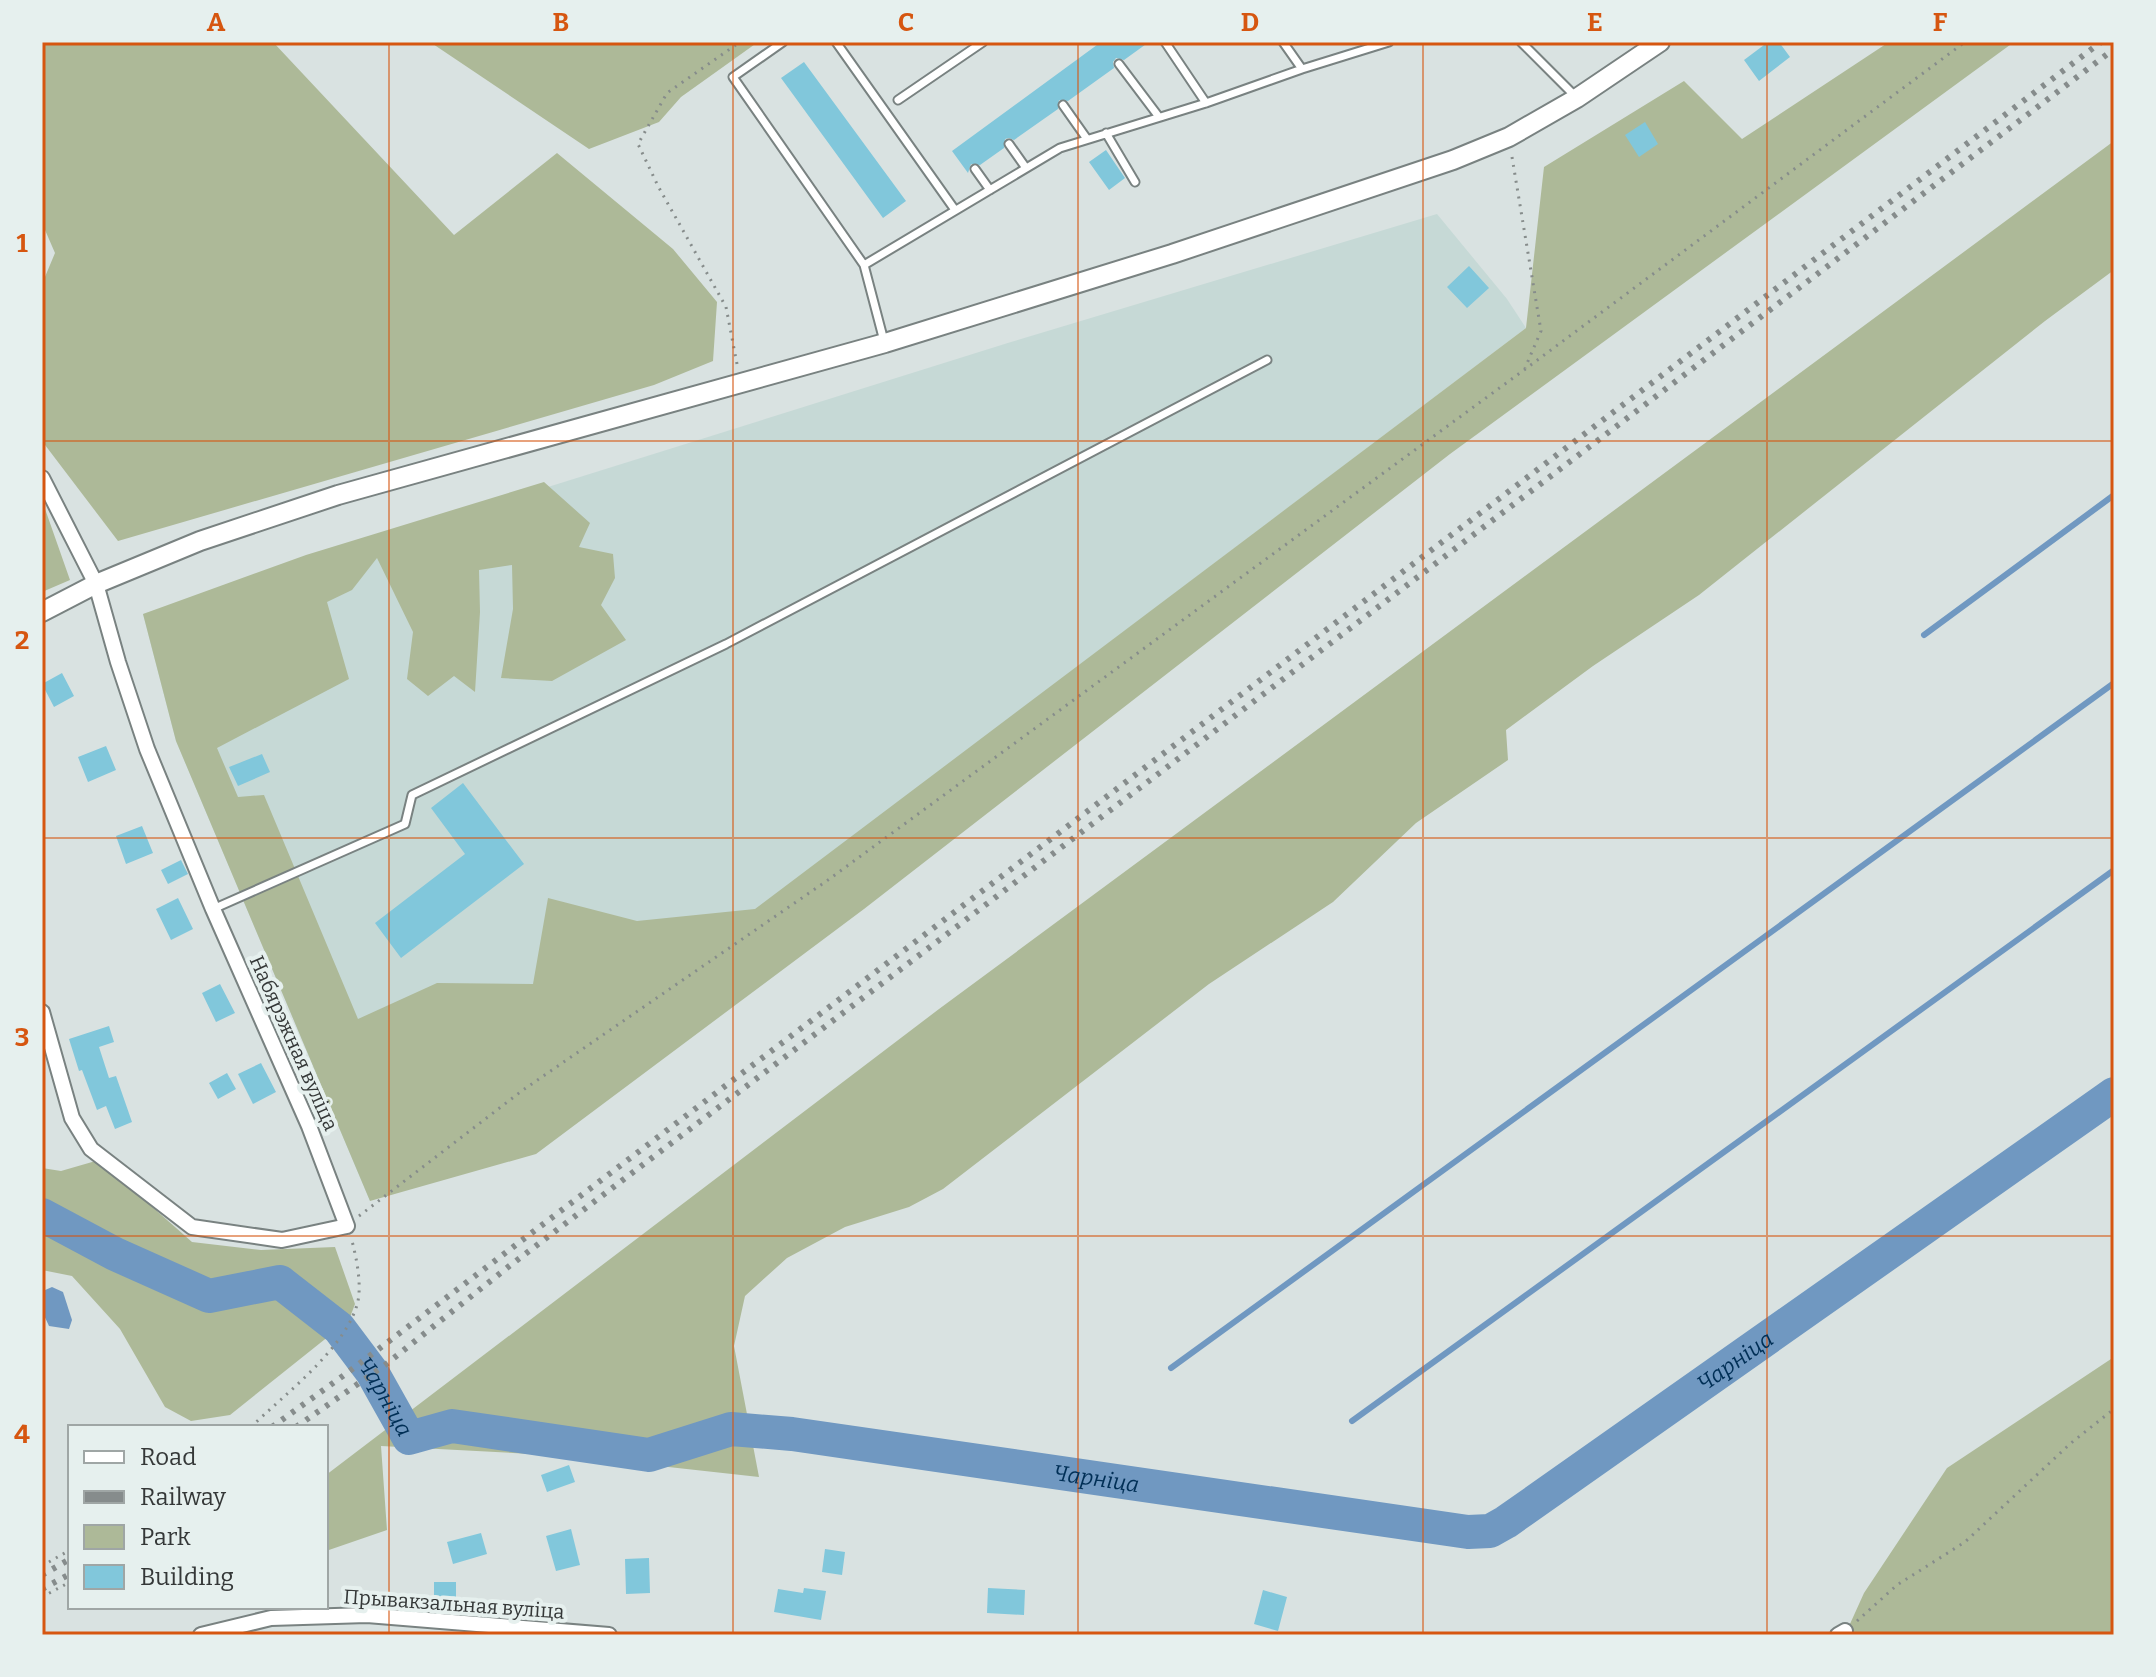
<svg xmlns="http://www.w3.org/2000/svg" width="2156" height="1677" font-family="Bitter,serif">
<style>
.built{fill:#c6d9d6}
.green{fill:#adb998}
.water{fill:#7098c1}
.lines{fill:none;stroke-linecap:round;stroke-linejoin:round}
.stream{stroke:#7098c1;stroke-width:6}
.river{stroke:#7098c1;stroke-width:34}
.building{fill:#81c7db}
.service-casing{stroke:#798281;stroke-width:11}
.minor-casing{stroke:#798281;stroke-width:18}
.tertiary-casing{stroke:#798281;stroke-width:22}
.path{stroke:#868c8b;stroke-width:3;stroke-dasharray:2 6;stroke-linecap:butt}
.service{stroke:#fff;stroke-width:7}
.minor{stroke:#fff;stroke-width:14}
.tertiary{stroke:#fff;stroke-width:18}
.rail{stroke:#868c8c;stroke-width:6;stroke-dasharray:4 8;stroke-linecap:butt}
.grid{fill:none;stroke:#d65610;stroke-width:2;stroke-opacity:0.55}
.labels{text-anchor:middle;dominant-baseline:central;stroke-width:8;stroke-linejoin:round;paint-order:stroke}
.street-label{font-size:20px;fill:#353838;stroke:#e6f0ee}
.water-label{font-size:22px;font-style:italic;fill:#002f56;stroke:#e6f0ee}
.neatline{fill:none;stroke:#d65610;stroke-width:3}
.grid-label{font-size:26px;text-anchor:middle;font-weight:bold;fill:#d65610}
</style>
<rect width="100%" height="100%" fill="#d9e2e1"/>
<!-- built -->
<path class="built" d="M1437 214 1507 299 1526 328 370 1201 176 741 143 614 1011 342Z"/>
<!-- green -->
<path class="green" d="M42 42H273L454 235 557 153 673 249 717 302 713 361 654 385 118 541 42 441V284L55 253 42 223Z
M430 42H758L681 97 659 122 589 149Z
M1889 42H2014L1450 454 864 909 536 1154 370 1201 176 741 143 614 306 555 544 482 590 523 579 547 613 554 615 578 601 605 626 640 552 681 501 678 513 609 512 565 479 570 480 612 475 692 454 676 428 696 407 679 413 632 377 558 352 590 327 602 349 679 217 748 238 797 264 795 358 1019 437 983 533 984 548 898 637 921 755 909 1526 328 1544 167 1684 81 1742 139Z
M2114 141V270L2045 321 1699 595 1593 666 1506 730 1508 760 1416 823 1333 902 1209 984 943 1189 909 1207 845 1227 787 1258 745 1296 734 1346 759 1477 569 1456 381 1446 387 1530 326 1551V1475L939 1009Z
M44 506 70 580 42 592V507Z
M99 1160 192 1242 261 1250 335 1247 355 1304 349 1320 230 1415 191 1421 165 1407 120 1329 72 1276 42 1270V1168L61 1171Z
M2114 1357V1635H1845L1864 1593 1947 1468Z"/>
<!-- water -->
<path class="water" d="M52 1287 63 1292 72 1320 69 1329 49 1326 42 1311 43 1291Z"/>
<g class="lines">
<!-- stream -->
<path class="stream" d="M1924 635 2114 495
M1171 1368 2114 683
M1352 1421 2114 870"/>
<!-- river -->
<path class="river" id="s1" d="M42 1215 115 1254 209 1296 280 1282 339 1328 372 1372 409 1438 452 1426 649 1455 731 1429 792 1434 1468 1532 1490 1531 1506 1522 2114 1094"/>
</g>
<!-- building -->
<path class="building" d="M1101 42H1149L1124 60 1116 58 1113 62 1114 68 1068 101 1059 100 1058 109 1014 140 1009 138 1005 139 1004 148 980 165 971 164 968 173 952 151Z
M1768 42H1779L1790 57 1759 81 1744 60Z
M804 62 906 201 883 218 781 78Z
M1645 122 1658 144 1639 157 1625 135Z
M1106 150 1125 178 1109 190 1089 162Z
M1469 266 1489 288 1467 308 1447 287Z
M62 673 74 696 54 707 42 684Z
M106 746 116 770 88 782 78 757Z
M262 754 270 772 238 786 229 767Z
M463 783 524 864 401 958 375 923 465 854 431 808Z
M142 826 153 853 126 864 116 836Z
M181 860 188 874 168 884 161 870Z
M178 898 193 929 171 940 156 909Z
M220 984 235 1013 216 1022 202 993Z
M109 1026 114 1042 99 1047 109 1078 116 1076 132 1122 115 1129 106 1106 97 1110 82 1070 79 1071 69 1039Z
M261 1063 276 1092 253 1104 238 1074Z
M227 1073 236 1089 218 1099 209 1083Z
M569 1465 575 1482 547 1492 541 1475Z
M571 1529 580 1565 556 1571 546 1536Z
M481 1533 487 1554 453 1564 447 1542Z
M825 1549 845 1552 842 1575 822 1572Z
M649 1558 650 1593 626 1594 625 1559Z
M434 1582H456V1597H434Z
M804 1588 826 1591 821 1620 774 1612 778 1589 803 1593Z
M988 1588 1025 1590 1024 1615 987 1613Z
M1263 1590 1287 1597 1278 1631 1254 1624Z"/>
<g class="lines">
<!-- service casing -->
<g class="service-casing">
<path id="service" d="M783 42 733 77 864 265 884 341
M836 42 955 210
M1165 42 1206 103
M1283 42 1302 69
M1521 42 1576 97
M1119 64 1159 117
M898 100 983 42
M1063 105 1087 139
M1106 133 1135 182
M1009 144 1026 168
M975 169 990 190
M864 265 1060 148 1206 103 1302 69 1389 42
M213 909 405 824 412 795 726 644 1267 360"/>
</g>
<!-- minor casing -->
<g class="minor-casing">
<path id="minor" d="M42 478 96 584 118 662 147 749 213 909 309 1126 347 1226 282 1240 192 1227 91 1149 72 1118 42 1012
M201 1635 271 1618 367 1615 609 1635
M1838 1635 1845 1631"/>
</g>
<!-- tertiary casing -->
<g class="tertiary-casing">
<path id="tertiary" d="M42 612 96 584 200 541 338 495 885 343 1172 254 1453 160 1509 137 1577 98 1660 42"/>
</g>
<!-- path -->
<path class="path" d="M1512 157 1541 331 1525 368
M737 364 726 307 658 186 638 144 667 93 740 42
M359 1216 523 1090 828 880 1524 370 1965 42
M251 1427C284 1395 341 1352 356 1308 363 1290 357 1260 352 1241
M42 1566 70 1550
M42 1597 70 1582
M1857 1621 1897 1585 1965 1542 2071 1443 2114 1409"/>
<!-- service -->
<use href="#service" class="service"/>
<!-- minor -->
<use href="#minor" class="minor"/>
<!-- tertiary -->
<use href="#tertiary" class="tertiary"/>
<!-- rail -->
<path class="rail" d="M272 1427 347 1373 2101 42
M296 1427 385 1365 508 1267 2114 49
M42 1575 70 1559
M42 1589 70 1574"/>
</g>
<!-- grid -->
<path class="grid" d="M389 42V1635M733 42V1635M1078 42V1635M1423 42V1635M1767 42V1635M42 441H2114M42 838H2114M42 1236H2114"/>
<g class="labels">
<!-- street labels -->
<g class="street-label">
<text transform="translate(294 1043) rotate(66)">Набярэжная вуліца</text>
<text transform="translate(454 1604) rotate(4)">Прывакзальная вуліца</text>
</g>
<!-- water labels -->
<g class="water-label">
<text stroke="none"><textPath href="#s1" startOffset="1858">Чарніца</textPath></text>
<text stroke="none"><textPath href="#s1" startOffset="416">Чарніца</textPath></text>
<text stroke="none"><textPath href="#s1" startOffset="1162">Чарніца</textPath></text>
</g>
</g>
<!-- border -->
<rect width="2156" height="1677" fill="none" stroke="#e6f0ee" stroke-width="88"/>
<!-- legend -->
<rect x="68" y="1425" width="260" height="184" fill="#e6f0ee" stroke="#9fa6a5" stroke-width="2"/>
<rect x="84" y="1451" width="40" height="12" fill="#ffffff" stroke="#9fa6a5" stroke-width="2"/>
<text x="140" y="1465" font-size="24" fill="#353838">Road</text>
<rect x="84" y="1491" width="40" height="12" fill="#868c8c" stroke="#9fa6a5" stroke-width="2"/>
<text x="140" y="1505" font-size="24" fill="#353838">Railway</text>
<rect x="84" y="1525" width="40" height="24" fill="#adb998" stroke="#9fa6a5" stroke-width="2"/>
<text x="140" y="1545" font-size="24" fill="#353838">Park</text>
<rect x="84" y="1565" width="40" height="24" fill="#81c7db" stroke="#9fa6a5" stroke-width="2"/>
<text x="140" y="1585" font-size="24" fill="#353838">Building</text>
<rect x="44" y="44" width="2068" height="1589" class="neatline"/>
<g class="grid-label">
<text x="216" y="31">A</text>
<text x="561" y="31">B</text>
<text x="906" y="31">C</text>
<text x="1250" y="31">D</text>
<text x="1595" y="31">E</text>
<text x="1940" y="31">F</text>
<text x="22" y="252">1</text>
<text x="22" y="649">2</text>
<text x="22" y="1046">3</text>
<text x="22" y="1443">4</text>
</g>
</svg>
